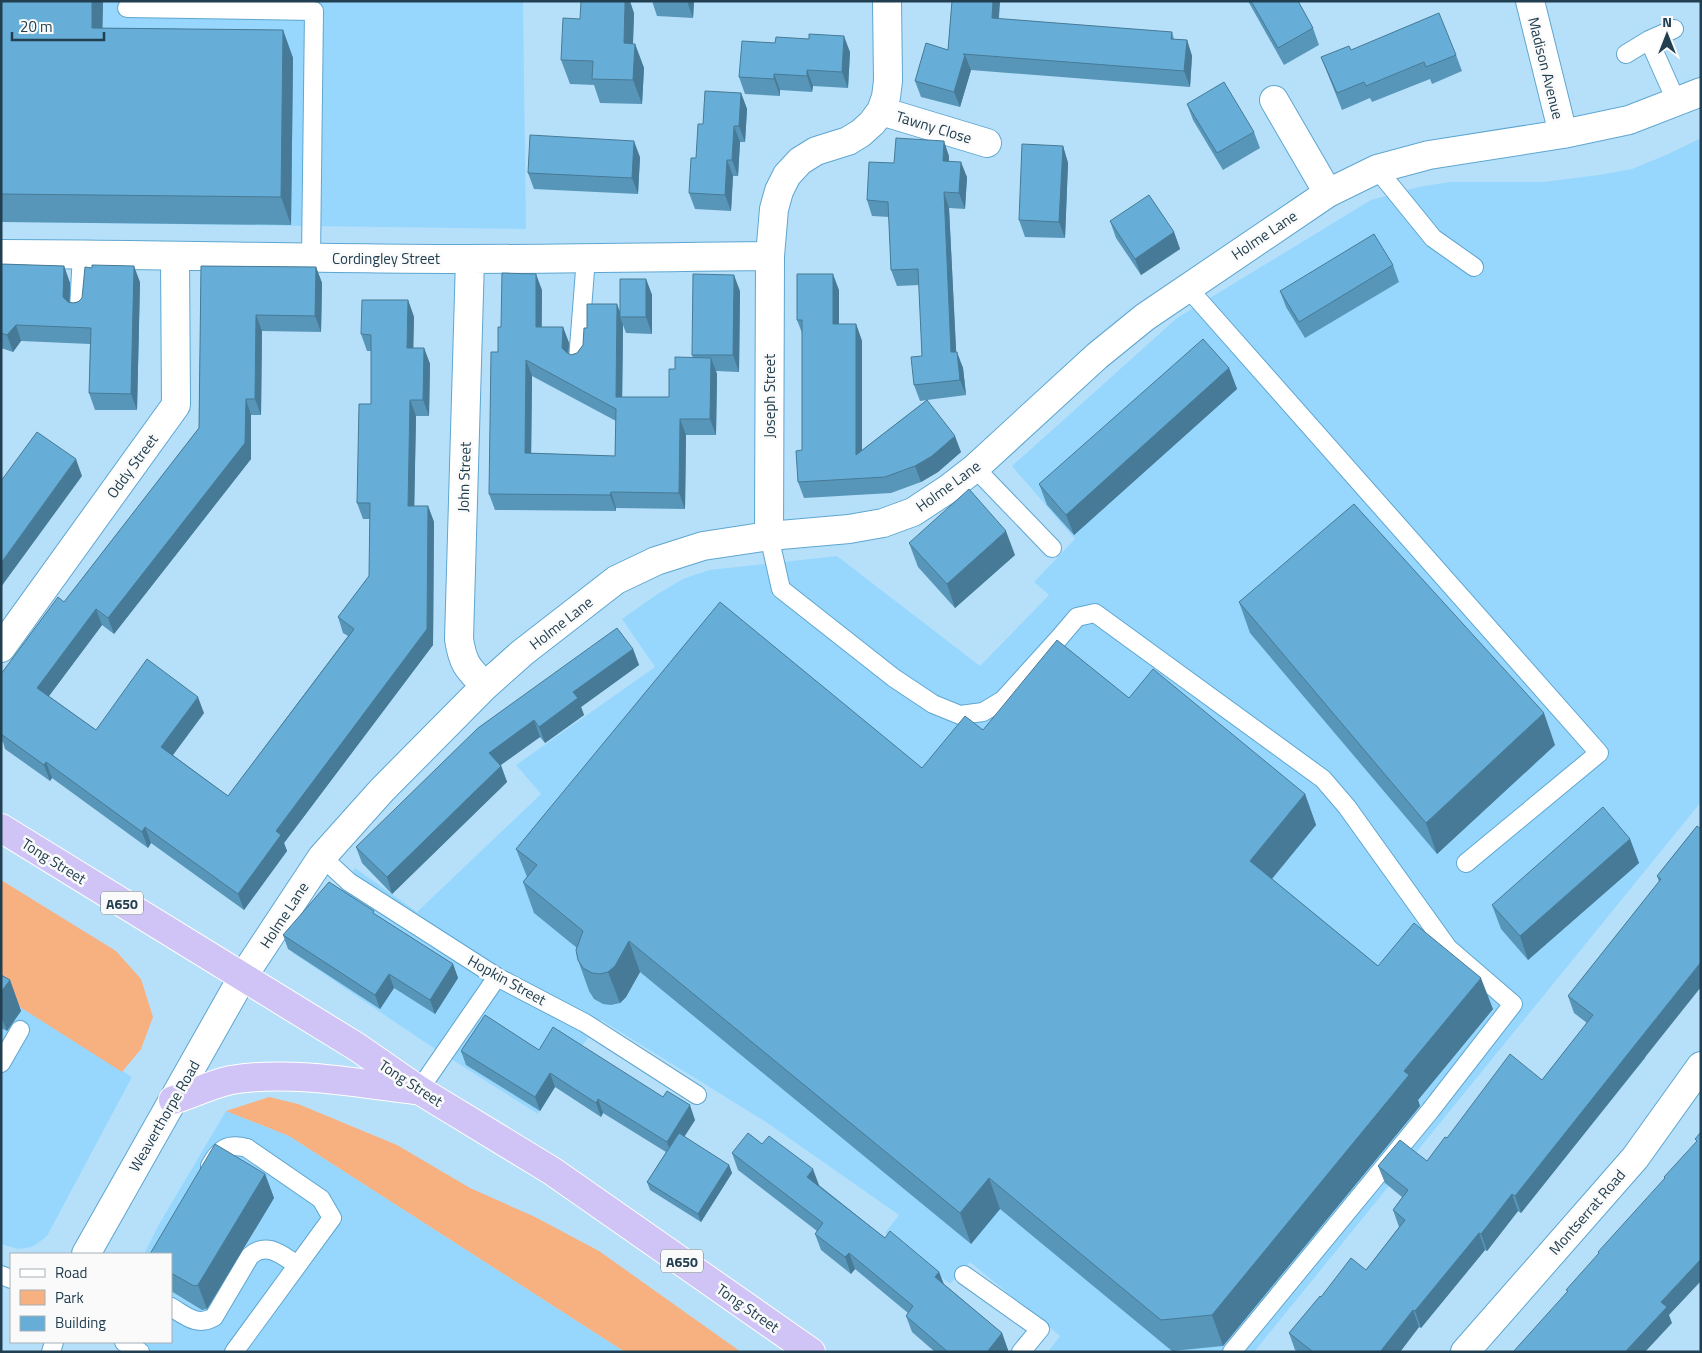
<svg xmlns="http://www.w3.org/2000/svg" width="1702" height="1353" font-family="'Titillium Web',sans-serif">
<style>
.built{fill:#98d7fd}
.green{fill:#f7b07f}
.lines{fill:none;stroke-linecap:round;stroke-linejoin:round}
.lane-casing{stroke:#5ea6d0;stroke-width:20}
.street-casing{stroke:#5ea6d0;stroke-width:30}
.highway-casing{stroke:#fff;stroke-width:30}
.lane{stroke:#fff;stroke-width:18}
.street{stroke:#fff;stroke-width:28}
.highway{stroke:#d0c4f6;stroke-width:28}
.wall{fill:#5896b9;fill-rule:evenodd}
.shaded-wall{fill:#477a96}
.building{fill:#66aed7;stroke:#477a96;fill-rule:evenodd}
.labels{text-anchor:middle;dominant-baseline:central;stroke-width:5;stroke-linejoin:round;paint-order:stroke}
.shield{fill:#fafafa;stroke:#627783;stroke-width:1}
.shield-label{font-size:14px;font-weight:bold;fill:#213f50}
.street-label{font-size:15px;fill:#213f50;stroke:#fafafa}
</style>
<rect width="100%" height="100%" fill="#b6e0fa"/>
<!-- built -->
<path class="built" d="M21 1H523L526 229 24 222Z
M1701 138V802L1254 1352H1048L1060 1336 970 1262 950 1284 885 1233 899 1215 766 1122 601 1020 577 1053 538 1114 426 1043 293 953 355 868 417 912 541 794 516 765 655 667 622 619 659 593 683 579 709 570 837 556 980 666 1049 595 1034 582 1075 539 1012 466 1177 318 1371 200 1418 187 1450 182H1543L1599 175 1632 169 1666 155Z
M1 995 132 1077 47 1236 34 1246 26 1248 18 1249 1 1244Z
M226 1111 289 1136 625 1352H132L139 1342H171V1254H144L158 1226Z"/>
<!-- green -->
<path class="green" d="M1 880 116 951 141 979 153 1017 141 1049 122 1072 1 995Z
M269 1097 298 1104 397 1145 470 1188 535 1217 599 1251 741 1352H625L289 1136 226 1111Z"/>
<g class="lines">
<!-- lane casing -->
<g class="lane-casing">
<path id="lane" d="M127 8 314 11 311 258
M1649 40 1677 103
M1626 54 1649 40 1674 29
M1377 169 1433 238 1474 267
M1187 287 1599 753 1466 863
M79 309 82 254
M578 360 586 258
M975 468 1052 548
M769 536 781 589 894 678 933 704 960 715 983 712 1003 700 1060 637 1077 617 1095 613 1323 779 1347 807 1448 948 1513 1004 1430 1111 1232 1352
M322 857 349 882 497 977 585 1023 697 1095
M1 1063 20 1030
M419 1090 497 977
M210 1166C219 1149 227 1143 247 1148L321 1199 332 1218 234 1352
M1 1275 11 1279
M964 1275 1040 1329 1021 1352
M171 1307C186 1316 197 1327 214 1317L250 1256C267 1241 282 1255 297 1265
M124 1342 140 1352
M51 1352 54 1342"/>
</g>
<!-- street casing -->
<g class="street-casing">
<path id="street" d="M1530 1 1563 134
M1274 100 1328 193
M881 111 987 143
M1 254C157 254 313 259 469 259 569 259 670 257 770 256
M470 259 459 639C463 665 468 668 485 686
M769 536 770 256 774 209 779 191 787 175 800 161 816 151 848 141 861 133 872 123 881 111 886 97 888 81 887 1
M1 648 176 405 175 256
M86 1254 242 978 322 857 382 790 485 686 522 653 616 580 656 561 703 546 769 536 849 529 883 523 913 512 948 489 975 468 1097 356 1145 317 1328 193 1377 169 1429 155 1563 134 1629 120 1701 92
M1465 1352 1635 1158 1701 1066"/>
</g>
<!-- highway casing -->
<g class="highway-casing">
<path id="highway" d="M1 828 357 1047 419 1090 552 1171 811 1352
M173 1100C192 1094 212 1084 231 1080 292 1070 355 1083 415 1090"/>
</g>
<!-- lane -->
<use href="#lane" class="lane"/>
<!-- street -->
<use href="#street" class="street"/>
<!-- highway -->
<use href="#highway" class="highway"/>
</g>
<!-- wall -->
<path class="wall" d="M1 1H103L102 28 283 30 293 58 291 225 1 222Z
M652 1H694L693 18 657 16Z
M952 1H1000L999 19 1172 32 1174 39 1187 40 1192 56 1190 87 971 70 960 107 921 97 915 81 948 50Z
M1248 1H1298L1313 28 1319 45 1284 65Z
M634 13 633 44H635L644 68 642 104 600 103 594 85 570 84 561 60 580 19Z
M1351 50 1456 55 1462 71 1432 84 1430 79 1372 102 1370 98 1342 110 1321 57Z
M850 52 848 88 813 86 812 92 780 90V96L745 94 739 77Z
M741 93 747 109 745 142H740L738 176H733L731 211 695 209 689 193 703 124Z
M1187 104 1254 132 1260 148 1223 170 1193 120Z
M1063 146 1068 163 1065 238 1025 237 1019 220Z
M949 156V161L967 177 965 209 949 208 956 352 963 368 966 395 927 400 961 452 938 472 921 482 891 493 804 498 798 482 802 450V333L797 320 839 290V324H856L862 341V450L927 400 920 401 914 385 922 356 919 285 897 286 891 270 889 217 872 216 867 200 894 163Z
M640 157 638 194 534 189 528 173Z
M1110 221 1174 232 1180 249 1141 275 1116 238Z
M1 264 64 266 70 283V302L73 303 140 282 137 410H95L89 393 90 344 21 341 13 352 1 348Z
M1393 265 1399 282 1305 338 1286 307 1280 291Z
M201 266 316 267 322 283 321 332 262 331 261 415H251V459L114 634 102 625 49 696 96 730 204 713 173 755 228 796 348 636 343 633 338 617 369 576 370 519H363L357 503 371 404V351H367L361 334 408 300 414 317 413 348H424L430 364 429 416H416L414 506H428L434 522 433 645 284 843 287 851 244 910 151 843 148 848 52 778 50 781 5 749 3 742 1 741V674L64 602 199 428Z
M646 279 652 295V334L626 333 623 325 622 397H669L675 369 693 358 692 355 740 291 739 372 716 371 717 374 716 435H686L685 509 616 508V511L495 510 489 494 498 352 501 327 542 290V327H563L569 343 568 354 571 355 577 353 583 345 587 328 620 312ZM532 376 616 421 615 456 531 453Z
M1229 368 1237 389 1074 535 1047 505 1039 484Z
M909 543 1015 555 955 608 918 567Z
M1239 602 1555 745 1437 854 1250 633Z
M633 649 639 665 581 707 584 715 545 743 540 737 501 765 507 782 392 894 362 863 356 847Z
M1129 698 1305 794 1316 825 1272 879 1378 966 1493 1009 1418 1100 1420 1106 1223 1346 1172 1351 1000 1209 971 1244 640 972 626 997 620 1003 611 1005 603 1004 594 999 589 991 578 960 577 948 534 913 523 882 527 877 516 849 922 768 983 730Z
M1697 826 1645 1058 1521 1213 1518 1211 1487 1251 1485 1250 1421 1328 1419 1327 1400 1352H1298L1295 1350 1289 1333 1321 1297 1366 1270 1399 1227 1393 1210 1402 1197 1385 1183 1378 1166 1427 1161 1447 1138 1542 1080 1587 1023 1574 1013 1568 996 1659 882 1657 876Z
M1630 839 1639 863 1528 960 1501 929 1492 905Z
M376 915 453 964 458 978 435 1014 394 988 380 1009 288 949 283 935Z
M1 975 10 980 21 1011 7 1031 1 1028Z
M539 1050 695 1120 684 1137 729 1165 732 1173 701 1222 650 1190 647 1182 666 1152 603 1113 601 1117 555 1087 540 1111 466 1065 461 1051Z
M732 1153 819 1185 885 1238 939 1272 944 1284 1002 1333 1008 1350 1007 1352H935L912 1332 906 1316 908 1313 855 1269 851 1274 821 1250 815 1234 817 1231 738 1170Z
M265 1174 274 1198 207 1309 202 1310 171 1291V1254Z"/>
<!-- shaded-wall -->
<path class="shaded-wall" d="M92 1H103L102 56 92 28Z
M625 1H630L634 13 632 67 624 43Z
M687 1H694L693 18Z
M993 1H1000L997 34 992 18Z
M283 30 293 58 291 225 281 197Z
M844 36 850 52 848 88 842 72Z
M1187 40 1192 56 1190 87 1184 71Z
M635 44 644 68 642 104 633 80Z
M965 55 971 70 960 107 954 92Z
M807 70 813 86 812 92 807 76Z
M774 74 780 90V96L774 79Z
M741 93 747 109 745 142 739 126Z
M734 126 740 142 738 176 732 160Z
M634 141 640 157 638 194 632 178Z
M944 141 949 156 948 176 943 161Z
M1063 146 1068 163 1065 238 1059 222Z
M727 160 733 176 731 211 725 195Z
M961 162 967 177 965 209 959 193Z
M944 192 949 208 957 368 951 352Z
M1174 232 1180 249 1141 275 1135 259Z
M64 266 70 283 69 313 63 297Z
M134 266 140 282 137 410 131 394Z
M316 267 322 283 321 332 315 316Z
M536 274 542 290 541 343 536 327Z
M833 274 839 290V341L833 324Z
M734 275 740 291 739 372 733 355Z
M646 279 652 295V334L646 317Z
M408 300 414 317 413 364 407 348Z
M617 304 622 317H620L623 325 622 413 616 397Z
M256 315 262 331 261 415 255 399Z
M856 324 862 341V471L856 455Z
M16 325 21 341 13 352 7 335Z
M563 327 569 343 568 364 562 348Z
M424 348 430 364 429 416 423 400Z
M957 352 963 368 966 395 960 380Z
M711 358 717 374 716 435 710 419Z
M526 360 532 376 531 469 525 453Z
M1229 368 1237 389 1074 535 1066 515Z
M246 399 251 415V459L114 634 108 618Z
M410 400 416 416 414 522 408 506Z
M680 419 686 435 685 509 679 493Z
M955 436 961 452 938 472 921 482 915 466Z
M76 459 82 476 1 587V563Z
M611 492 616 508V511L610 495Z
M428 506 434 522 433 645 284 843 287 851 244 910 238 894 276 831Z
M1006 531 1015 555 955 608 947 584Z
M96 609 102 625 43 704 37 688Z
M633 649 639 665 581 707 584 715 545 743 539 727 573 692Z
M198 697 204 713 167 763 161 747Z
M1544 713 1555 745 1437 854 1426 823Z
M534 720 540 737 495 769 489 753Z
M46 762 52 778 50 781 44 765Z
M501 766 507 782 392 894 387 877Z
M1305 794 1316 825 1261 892 1250 861Z
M145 827 151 843 148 848 142 832Z
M1630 839 1639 863 1528 960 1520 936Z
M629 941 640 972 626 997 620 1003 608 972Z
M1701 962V987L1521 1213 1515 1196Z
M453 964 458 978 435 1014 430 1000Z
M389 974 394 988 380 1009 375 995Z
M1481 978 1493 1009 1418 1100 1420 1106 1223 1346 1212 1315 1404 1071Z
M10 980 21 1011 7 1031 1 1016V992Z
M550 1073 555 1087 540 1111 535 1097Z
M598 1099 603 1113 601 1117 596 1103Z
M690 1105 695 1120 672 1156 667 1142Z
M729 1165 732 1173 701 1222 698 1214Z
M813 1169 819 1185 813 1193 807 1177Z
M265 1174 274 1198 207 1309 198 1285Z
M989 1178 1000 1209 971 1244 960 1213Z
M1512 1194 1518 1211 1487 1251 1481 1234Z
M1479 1233 1485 1250 1421 1328 1415 1311Z
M849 1253 855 1269 851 1274 845 1257Z
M1701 1259V1281L1669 1315 1672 1323 1645 1352H1625L1661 1302Z
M939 1272 945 1288 935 1277Z
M1413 1310 1419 1327 1400 1352H1380Z
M1002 1333 1008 1350 1007 1352H987Z"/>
<!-- building -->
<path class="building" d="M1 1H92V28L283 30 281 197 1 194Z
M581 1H625L624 43 635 44 633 80 592 79 593 61 561 60 563 18 580 19Z
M952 1H993L992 18 1172 32 1171 39 1187 40 1184 71 963 54 965 55 954 92 915 81 926 43 948 50Z
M1251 1H1298L1313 28 1278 48Z
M1439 13 1456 55 1426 67 1424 62 1366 86 1364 82 1337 93 1321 57 1349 46 1351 50Z
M809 34 844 36 842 72 807 70V76L774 74V79L739 77 742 41 775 43 776 37 809 39Z
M1224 82 1254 132 1217 153 1187 104Z
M705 91 741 93 739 126H734L732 160H727L725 195 689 193 691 158H696L698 124H703Z
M530 135 634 141 632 178 528 173Z
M896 138 944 141 943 161 961 162 959 193 944 192 951 352H957L960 380 914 385 911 357 922 356 918 269 891 270 888 202 867 200 869 162 894 163Z
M1022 144 1063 146 1059 222 1019 220Z
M1149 195 1174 232 1135 259 1110 221Z
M1374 234 1393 265 1299 322 1280 291Z
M1 264 64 266 63 297 68 302 73 303 78 302 82 298 85 267 92 268V265L134 266 131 394 89 393 91 328 16 325 7 335 1 333Z
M201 266 316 267 315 316 256 315 255 399H246L245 443 108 618 96 609 37 688 96 730 147 659 198 697 161 747 228 796 354 629 338 617 369 576 370 503H357L359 404H371V335L361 334 362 300H408L407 348H424L423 400H410L408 506H428L427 629 276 831 281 835 238 894 145 827 142 832 46 762 44 765 1 734V674L58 597 64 602 199 428Z
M502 273 536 274V327H563L562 348 566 352 571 355 577 353 583 345 584 328H587V304H617L616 397H669V369H675V357L711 358 710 419H680L679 493 611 492 610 495 489 494 491 352H498V327H501ZM526 360 616 409 615 456 525 453Z
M693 274 734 275 733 355H692Z
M797 274H833V324H856V455L927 400 955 436 932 456 915 466 885 477 798 482 796 451 802 450V320H797Z
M620 279H646V317H620Z
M1203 339 1229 368 1066 515 1039 484Z
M37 432 76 459 1 563V481Z
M969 489 1006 531 947 584 909 543Z
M1354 504 1544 713 1426 823 1239 602Z
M720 602 922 768 965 716 983 730 1057 640 1129 698 1153 669 1305 794 1250 861 1378 966 1414 923 1481 978 1404 1071 1409 1075 1212 1315 1161 1320 989 1178 960 1213 629 941 615 966 608 972 600 974 592 973 583 968 578 960 576 950 583 931 523 882 537 865 516 849Z
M617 628 633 649 573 692 578 698 539 727 534 720 489 753 501 766 387 877 356 847 478 728Z
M1603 807 1630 839 1520 936 1492 905Z
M1697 826 1701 829V962L1515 1196 1512 1194 1481 1234 1479 1233 1415 1311 1413 1310 1380 1352H1312V1351L1289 1333 1320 1296 1321 1297 1351 1258 1366 1270 1405 1220 1393 1210 1408 1190 1378 1166 1400 1140 1427 1161 1445 1137 1447 1138 1510 1054 1542 1080 1593 1015 1568 996 1661 879 1657 876Z
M329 882 374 911 373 913 453 964 430 1000 389 974 375 995 283 935Z
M1 975 10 980 1 992Z
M485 1015 539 1050 553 1027 663 1097 667 1091 690 1105 667 1142 598 1099 596 1103 550 1073 535 1097 461 1051Z
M1701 1132V1259L1661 1302 1667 1307 1625 1352H1513L1568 1291 1566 1290 1599 1253 1598 1252 1665 1178 1664 1177 1697 1141 1695 1139Z
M679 1133 729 1165 698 1214 647 1182Z
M748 1133 762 1144 769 1136 813 1169 807 1177 885 1238 890 1231 939 1272 935 1277 1002 1333 987 1352H948L906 1316 913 1306 849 1253 845 1257 815 1234 823 1223 732 1153Z
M215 1144 265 1174 198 1285 194 1286 171 1273V1254H150Z"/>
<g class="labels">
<!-- shield labels -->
<g class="shield">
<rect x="101" y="891.5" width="42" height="23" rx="4"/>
<rect x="661" y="1249.5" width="42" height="23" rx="4"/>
</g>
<g class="shield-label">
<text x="122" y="903">A650</text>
<text x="682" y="1261">A650</text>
</g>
<!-- street labels -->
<g class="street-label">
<text transform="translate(1546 68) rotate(76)">Madison Avenue</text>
<text transform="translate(934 127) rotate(17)">Tawny Close</text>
<text transform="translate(1264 235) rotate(-34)">Holme Lane</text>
<text x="386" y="258">Cordingley Street</text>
<text transform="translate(769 396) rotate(-90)">Joseph Street</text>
<text transform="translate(132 466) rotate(-54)">Oddy Street</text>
<text transform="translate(464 477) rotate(-88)">John Street</text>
<text transform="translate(948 486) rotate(-36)">Holme Lane</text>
<text transform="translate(561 623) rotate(-38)">Holme Lane</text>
<text transform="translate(54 861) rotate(32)">Tong Street</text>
<text transform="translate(284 915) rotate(-57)">Holme Lane</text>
<text transform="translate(507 980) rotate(29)">Hopkin Street</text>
<text transform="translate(411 1083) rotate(33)">Tong Street</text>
<text transform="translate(164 1116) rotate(-60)">Weaverthorpe Road</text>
<text transform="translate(1587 1212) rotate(-49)">Montserrat Road</text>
<text transform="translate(748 1308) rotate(35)">Tong Street</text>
</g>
</g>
<!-- border -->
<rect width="1702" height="1353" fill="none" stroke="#213f50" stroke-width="5"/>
<!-- legend -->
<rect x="10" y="1253" width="162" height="90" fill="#fafafa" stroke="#a3afb6"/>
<rect x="20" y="1269" width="25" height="8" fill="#ffffff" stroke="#a3afb6"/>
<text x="55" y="1278" font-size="15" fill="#213f50">Road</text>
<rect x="20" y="1290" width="25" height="15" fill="#f7b07f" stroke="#a3afb6"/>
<text x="55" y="1303" font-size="15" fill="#213f50">Park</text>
<rect x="20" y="1316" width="25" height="15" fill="#66aed7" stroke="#a3afb6"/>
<text x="55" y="1328" font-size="15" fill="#213f50">Building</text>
<!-- north arrow -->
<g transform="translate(1667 35)" stroke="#fafafa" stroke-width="4" paint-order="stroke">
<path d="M0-4L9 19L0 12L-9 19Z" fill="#213f50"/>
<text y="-8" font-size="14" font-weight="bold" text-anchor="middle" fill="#213f50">N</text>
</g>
<!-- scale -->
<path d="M12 32v8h92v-8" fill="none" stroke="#213f50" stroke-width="2.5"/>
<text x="20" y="32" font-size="15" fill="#213f50" stroke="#fafafa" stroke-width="4" paint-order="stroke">20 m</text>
</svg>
